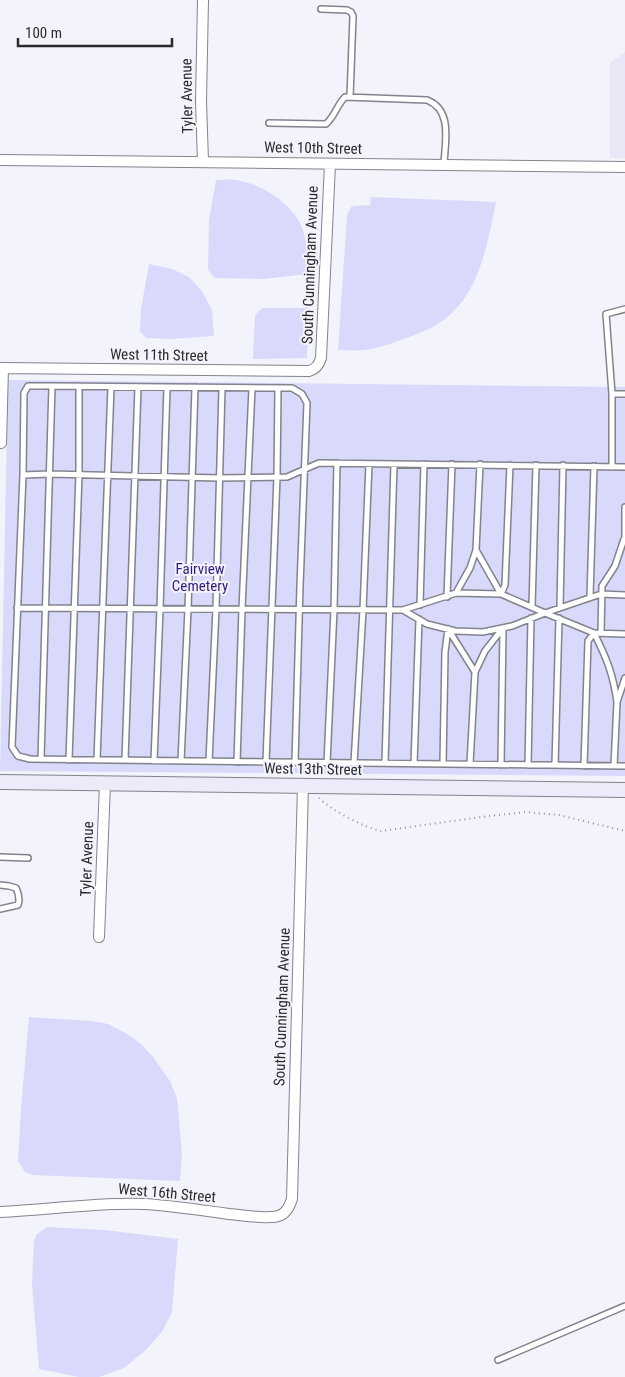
<svg xmlns="http://www.w3.org/2000/svg" width="625" height="1377" font-family="'Roboto Condensed',sans-serif">
<style>
.built{fill:#e7e7f7}
.green{fill:#d9dafb}
.lines{fill:none;stroke-linecap:round;stroke-linejoin:round}
.lane-casing{stroke:#83838b;stroke-width:8}
.street-casing{stroke:#83838b;stroke-width:12}
.secondary-casing{stroke:#83838b;stroke-width:16}
.path{stroke:#919197;stroke-width:2;stroke-dasharray:1 4;stroke-linecap:butt}
.lane{stroke:#fff;stroke-width:5}
.street{stroke:#fff;stroke-width:10}
.secondary{stroke:#ebebf9;stroke-width:14}
.labels{text-anchor:middle;dominant-baseline:central;stroke-width:4;stroke-linejoin:round;paint-order:stroke}
.street-label{font-size:15px;fill:#2a2a2d;stroke:#f3f3fc}
.park-label{font-size:15px;fill:#31197b;stroke:#f3f3fc}
</style>
<rect width="100%" height="100%" fill="#f3f3fc"/>
<!-- built -->
<path class="built" d="M625 52V158H610V63Z"/>
<!-- green -->
<path class="green" d="M216 180C222 180 229 179 235 180 260 183 293 203 302 228 308 242 307 259 307 274L264 279 215 278 208 270 209 220Z
M371 197 496 202C488 241 480 292 446 318 437 326 424 331 412 336 398 341 381 348 365 350 356 351 347 350 338 350L347 215 351 207 355 206 370 205Z
M149 264 172 269 189 277 202 291 212 310 214 336 171 339 146 338 140 331 141 309Z
M262 308H309L307 358 253 359 255 315Z
M8 380 625 387V776L0 771Z
M29 1017 91 1021 108 1024 127 1034 141 1044 153 1057 170 1081 177 1098 182 1155 180 1181 32 1175 25 1172 18 1161 21 1108Z
M47 1227 105 1230 178 1239 172 1312 162 1332 145 1351 124 1368 99 1377H79L39 1369 32 1284 34 1241 37 1234Z"/>
<g class="lines">
<!-- lane casing -->
<g class="lane-casing">
<path id="lane" d="M321 9 347 10 351 12 353 16 350 97
M269 123 326 124C335 116 337 105 345 97L427 100C453 110 445 142 444 164
M612 394 606 314 625 309
M480 464 476 550 501 594 505 585 510 465
M612 467V394H625
M625 467 319 463 287 477 219 478 50 474 23 475 12 747 18 756 30 759 625 766
M23 475 24 393 28 386H52
M625 541V507
M456 593 501 594 545 613 512 626 483 632 455 631 427 624 403 610Z
M456 593 470 568 476 550
M625 595 601 594 545 613 594 633 625 634
M447 597 452 464
M590 597 594 466
M420 605 424 464
M532 607 536 465
M560 607 563 465
M17 608 403 610
M448 629 475 672
M601 633 602 586 615 566 624 539
M41 759 52 386 292 388 302 394 307 403 300 586 295 762
M69 760 79 474V386
M97 760 111 387
M125 760 138 387
M154 761 160 609 167 387
M181 761 188 609 195 387
M209 761 216 609 222 388
M237 762 242 609 252 388
M266 762 277 477 278 388
M327 763 334 610 337 463
M354 763 363 610 369 464
M385 763 394 464
M414 764 419 619
M443 764 445 652 448 629
M470 764 475 672 485 651 503 628
M501 765 503 628
M528 765 531 618
M555 765 559 618
M584 766 588 641 594 633C607 659 613 674 617 702
M614 766 617 702 625 678
M0 857 28 858
M0 885 9 886 16 888C19 894 20 899 18 905L0 909
M498 1360 625 1306"/>
</g>
<!-- street casing -->
<g class="street-casing">
<path id="street" d="M203 0 201 101 203 162
M0 160 625 167
M0 368 309 371C316 369 319 365 321 358L330 164
M1 443 3 368
M99 937 105 783
M0 1212C49 1210 96 1202 145 1204 173 1206 201 1210 229 1214 243 1215 257 1218 271 1217 283 1217 288 1211 292 1199L303 785"/>
</g>
<!-- secondary casing -->
<g class="secondary-casing">
<path id="secondary" d="M0 782 625 790"/>
</g>
<!-- path -->
<path class="path" d="M319 798C331 810 365 828 381 831L489 816 526 812 559 815 625 831"/>
<!-- lane -->
<use href="#lane" class="lane"/>
<!-- street -->
<use href="#street" class="street"/>
<!-- secondary -->
<use href="#secondary" class="secondary"/>
</g>
<g class="labels">
<!-- street labels -->
<g class="street-label">
<text transform="translate(187 96) rotate(-91)">Tyler Avenue</text>
<text transform="translate(313 148) rotate(1)">West 10th Street</text>
<text transform="translate(310 265) rotate(-88)">South Cunningham Avenue</text>
<text transform="translate(159 355) rotate(1)">West 11th Street</text>
<text transform="translate(313 769) rotate(1)">West 13th Street</text>
<text transform="translate(87 859) rotate(-88)">Tyler Avenue</text>
<text transform="translate(282 1007) rotate(-88)">South Cunningham Avenue</text>
<text transform="translate(167 1193) rotate(5)">West 16th Street</text>
</g>
<!-- park labels -->
<g class="park-label">
<text x="200" y="569">Fairview<tspan x="200" dy="17">Cemetery</tspan></text>
</g>
</g>
<!-- scale -->
<path d="M18 38v8h154v-8" fill="none" stroke="#2a2a2d" stroke-width="2.5"/>
<text x="25" y="38" font-size="15" fill="#2a2a2d" stroke="#f3f3fc" stroke-width="4" paint-order="stroke">100 m</text>
</svg>
